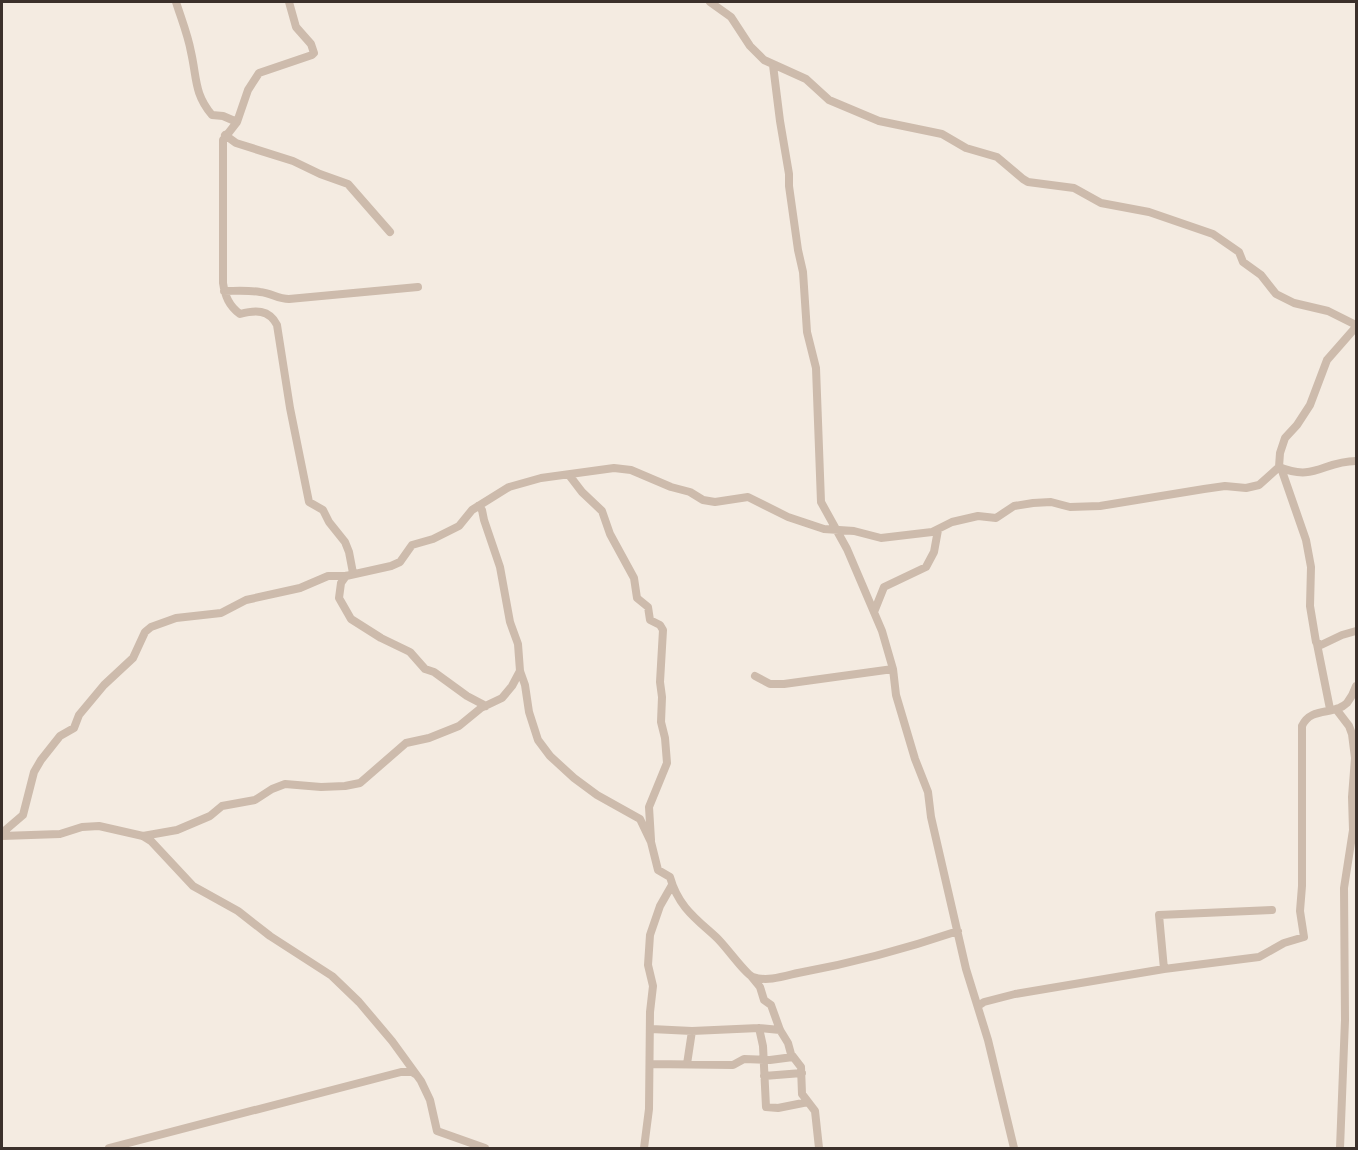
<svg xmlns="http://www.w3.org/2000/svg" width="1358" height="1150" font-family="Manrope,sans-serif">
<style>
.lines{fill:none;stroke-linecap:round;stroke-linejoin:round}
.minor{stroke:#cdbbac;stroke-width:8}
</style>
<rect width="100%" height="100%" fill="#f4ebe1"/>
<g class="lines">
<!-- minor -->
<path class="minor" d="M176 2C181 18 188 35 191 52 197 78 194 94 212 115L223 116 237 122
M289 2 296 27 311 44 314 53 312 55 259 73 248 90 237 122 223 140V283C225 296 229 306 240 314 255 310 269 309 277 325L290 408 309 502 323 510 329 522 345 542 349 552 353 573
M710 2 731 17 750 46 764 60 806 79 829 100 879 121 942 134 966 148 997 157 1023 179 1028 182 1074 188 1101 203 1149 212 1213 234 1239 252 1243 262 1261 275 1276 294 1294 303 1328 311 1356 325
M773 65 780 121 789 174V186L798 250 803 272 807 332 816 368 821 502 847 549 882 631 893 669 896 695 915 759 928 792 931 817 966 969 988 1040 1014 1148
M225 135 236 143 293 161 320 174 348 184 390 232
M224 291C236 291 248 290 260 292 271 293 278 299 289 299L418 287
M1279 467C1315 482 1323 461 1356 461
M1281 468 1306 540 1311 567 1310 606 1316 642 1321 645 1342 635 1356 631
M569 475 582 492 602 511 610 534 634 578 637 598 648 607 650 620 660 625 663 630 660 682 662 697 661 722 665 738 667 763 649 807 651 840
M478 506 482 510 484 520 500 567 510 622 518 644 520 671 525 685 529 712 538 740 550 756 574 778 597 795 640 819 651 842 658 870 670 877C678 906 695 918 716 937 725 945 746 975 753 977 767 982 785 976 798 973 853 963 905 949 958 931
M346 576 341 583 339 598 351 619 381 638 410 652 425 669 434 672 467 696 486 706
M874 612 884 587 926 567 934 552 938 530
M1317 644 1330 709
M755 676 770 684H784L893 669
M1336 709 1349 726 1352 734 1355 758 1352 797 1353 830 1344 888 1345 1020 1340 1148
M2 833 23 815 34 772 41 760 60 736 74 728 79 715 104 685 133 658 145 632 151 627 176 618 221 613 246 600 300 588 328 576H346L391 566 400 562 412 545 433 539 459 526 472 510 509 487 541 478 614 468 631 470 671 487 690 492 703 500 715 502 748 497 788 517 824 529 854 531 881 538 932 532 952 522 978 516 996 518 1014 506 1033 503 1051 502 1070 507 1100 506 1204 489 1225 486 1246 488 1259 485 1279 467 1280 453 1285 438 1297 425 1310 405 1327 360 1356 327
M2 836 60 834 82 827 99 826 143 836 151 841 193 886 238 911 270 936 332 976 359 1002 392 1041 421 1081 430 1100 437 1131 485 1148
M143 836 177 830 210 816 222 806 255 800 272 789 285 784 321 787 345 786 360 783 406 743 429 738 459 726 481 708 502 698 512 686 520 671
M1164 969 1159 915 1272 910
M751 976 760 987 764 1000 771 1005 780 1030 788 1043 791 1054 801 1067 802 1094 815 1111 819 1148
M978 1006 984 1002 1015 994 1164 969 1259 957 1284 943 1304 937 1300 911 1302 886V726C1311 706 1334 716 1347 703 1351 698 1354 692 1356 686
M759 1028 763 1046 766 1107 778 1108 808 1102
M651 1029 692 1031 759 1028 780 1030
M650 1064 733 1065 744 1059 770 1060 793 1057
M687 1064 692 1031
M764 1076 802 1073
M109 1148 401 1072H412L415 1074
M644 1148 649 1109 650 1012 653 986 648 965 650 935 660 906 672 885"/>
</g>
<!-- border -->
<rect width="1358" height="1150" fill="none" stroke="#3b302b" stroke-width="6"/>
</svg>
